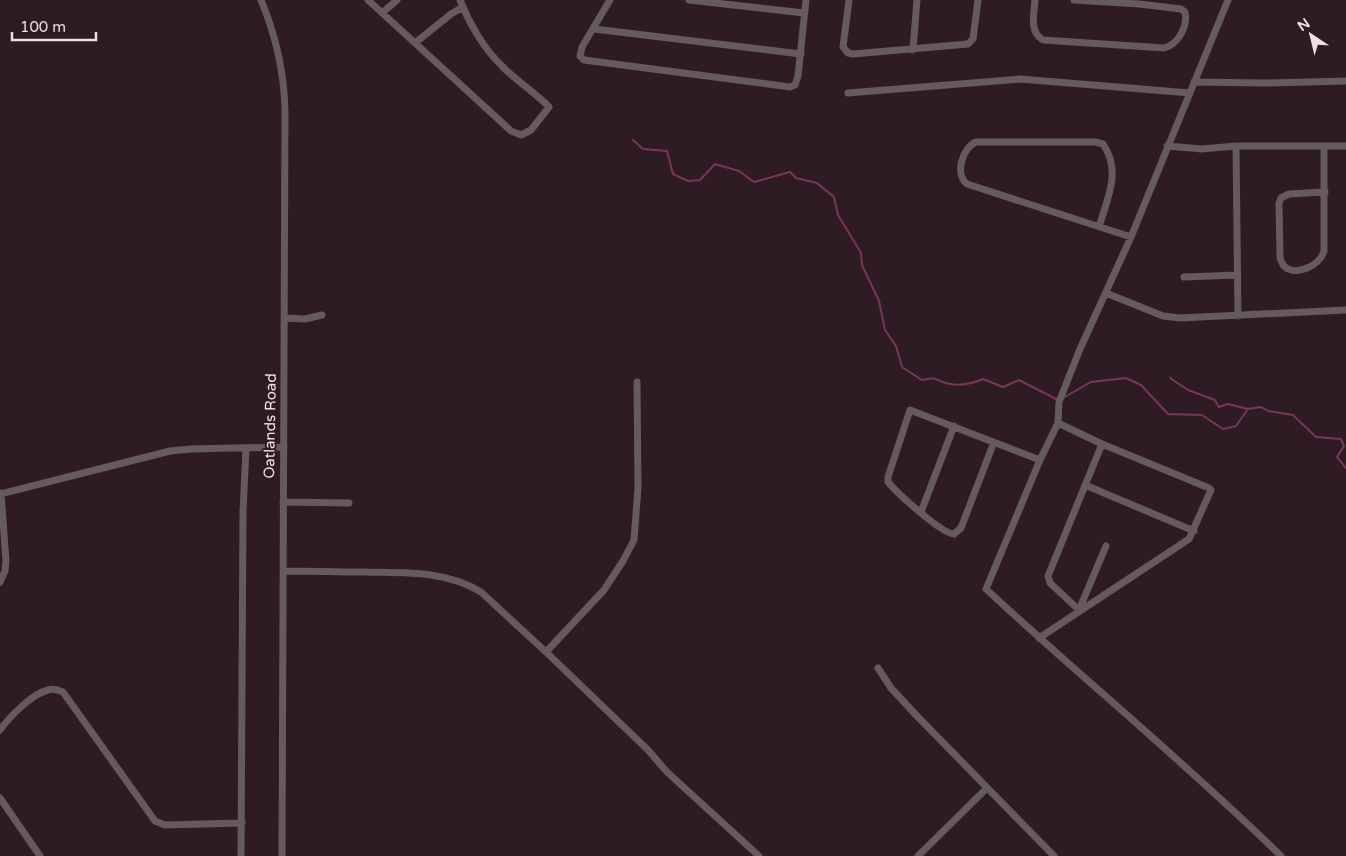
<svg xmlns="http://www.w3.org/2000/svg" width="1346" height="856" font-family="'Varela Round',sans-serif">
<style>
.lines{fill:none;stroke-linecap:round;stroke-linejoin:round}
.stream{stroke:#783855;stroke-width:2}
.minor{stroke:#655a5e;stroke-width:7}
.labels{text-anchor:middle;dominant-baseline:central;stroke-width:4;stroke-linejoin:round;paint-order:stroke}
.street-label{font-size:15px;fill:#ecdee3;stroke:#2f1b23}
</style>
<rect width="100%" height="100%" fill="#2f1b23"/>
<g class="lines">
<!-- stream -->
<path class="stream" d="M633 140 643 149 667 151 673 174 688 181 700 180 715 164 739 171 754 182 790 172 796 178 817 183 834 197 838 215 861 253 862 265 879 301 885 330 896 346 902 367 922 380C939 377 932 379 946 383 959 387 971 384 983 379L1003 387 1019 380 1056 399
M1170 378 1188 390 1215 400 1219 407 1228 404 1248 409 1261 407 1268 411 1293 415 1316 437 1341 439 1344 446 1337 457 1346 468
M1063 398 1091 382 1126 378 1141 385 1168 414 1202 415 1223 429 1236 426 1248 409"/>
<!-- minor -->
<path class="minor" d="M261 0C276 36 284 71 285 110L282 856
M368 0 511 131 521 135 531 130 549 107C535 92 516 81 502 66 484 49 469 23 460 0
M610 0 582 47 580 56 584 60 790 87 795 85 798 76 806 0
M689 0 804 13
M849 0 843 47 848 53 853 54 968 44 973 39 978 0
M1035 0C1034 14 1029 32 1043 40L1164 48C1178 45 1188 26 1185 12L1181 9 1139 4 1074 0
M1228 0 1131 237 1080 349 1059 402 1058 423 1040 460 986 589C1083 679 1186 763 1281 856
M382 13 397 0
M594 29 801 54
M415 43 451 14 463 7
M913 50 917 0
M1194 82 1265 83 1346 81
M848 93 1020 79 1190 93
M1167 146 1202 149 1236 146H1346
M1236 146 1238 316
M1324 146V251C1320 266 1295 277 1284 266 1283 265 1280 259 1280 258L1279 203 1281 198 1289 194 1325 192
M1099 227C1107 199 1122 171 1103 144L1095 142H976C963 147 954 174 967 184L1131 237
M1184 277 1238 275
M1106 293 1163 316 1180 318 1346 310
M285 318 305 319 322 315
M994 442 961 528 954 534C942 534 897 493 888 482V477L910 410 1040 460
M1102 444 1048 576 1050 583 1079 610 1106 546
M1085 485 1194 531
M0 494 170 451 191 449 284 447
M283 502 349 503
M921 512 954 426
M283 571C310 571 337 572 364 572 403 573 446 570 481 592L546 652 648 750 667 772 759 856
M0 582 5 571 6 561 1 493
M1039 638 1189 539 1211 490 1209 488 1102 444 1058 423
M546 652 604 590 623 561 634 540 638 488 637 382
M878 668 891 688 916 715 1054 856
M0 730C10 716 32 694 48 690 53 688 58 690 63 692L155 821 165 825 242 823
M0 798 40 856
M241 856 243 512 246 449
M918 856 987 788"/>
</g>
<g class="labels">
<!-- street labels -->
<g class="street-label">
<text transform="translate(270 426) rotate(-89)">Oatlands Road</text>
</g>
</g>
<!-- north arrow -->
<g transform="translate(1311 35) rotate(325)" stroke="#2f1b23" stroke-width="4" paint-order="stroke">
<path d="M0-4L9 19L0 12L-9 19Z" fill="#ecdee3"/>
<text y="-8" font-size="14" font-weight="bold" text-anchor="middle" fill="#ecdee3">N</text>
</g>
<!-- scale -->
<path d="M12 32v8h84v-8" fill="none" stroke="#ecdee3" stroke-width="2.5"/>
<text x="20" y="32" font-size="15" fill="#ecdee3" stroke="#2f1b23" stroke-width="4" paint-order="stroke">100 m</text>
</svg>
